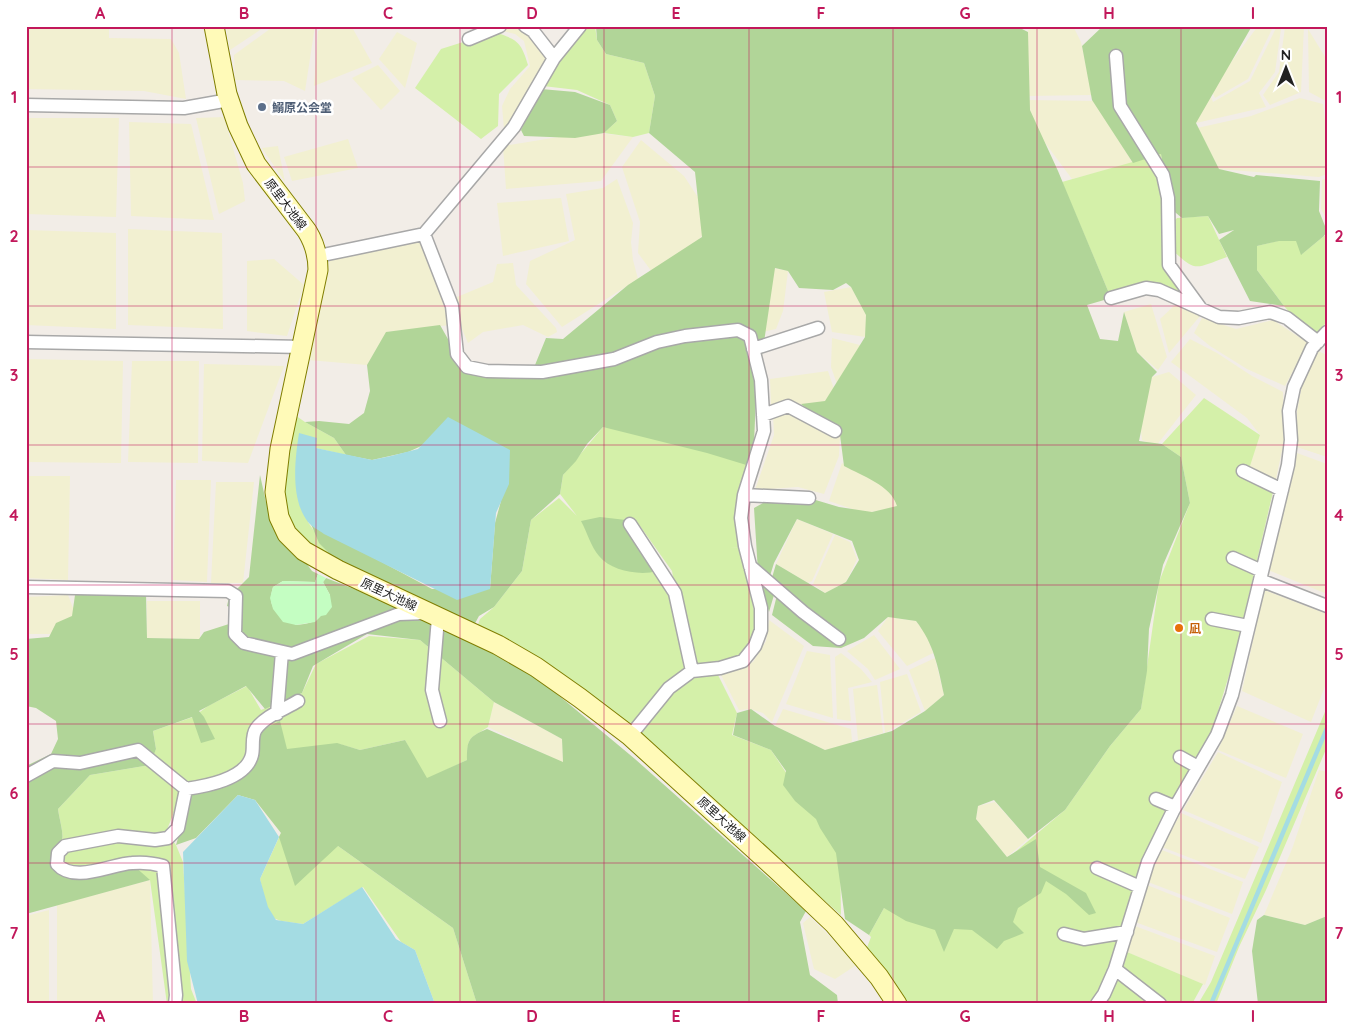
<svg xmlns="http://www.w3.org/2000/svg" width="1353" height="1030" font-family="Quicksand,'Noto Sans JP',sans-serif">
<style>
.farmland{fill:#f2f0d1}
.grass{fill:#d4f0a9;fill-rule:evenodd}
.forest{fill:#b1d598}
.park{fill:#c4fec2}
.water{fill:#a4dce3}
.lines{fill:none;stroke-linecap:round;stroke-linejoin:round}
.stream{stroke:#a4dce3;stroke-width:4.5}
.street-casing{stroke:#a8a8a8;stroke-width:15}
.secondary-casing{stroke:#807e00;stroke-width:21}
.street{stroke:#fff;stroke-width:12}
.secondary{stroke:#fffab8;stroke-width:19}
.grid{fill:none;stroke:#c2185b;stroke-width:1;stroke-opacity:0.55}
.service-dot{fill:#5c6f8a;stroke:#fff;stroke-width:2}
.food-dot{fill:#e8710a;stroke:#fff;stroke-width:2}
.labels{text-anchor:middle;dominant-baseline:central;stroke-width:5;stroke-linejoin:round;paint-order:stroke}
.service-label{font-size:12px;font-weight:bold;fill:#4e5e75;stroke:#fff;text-anchor:start}
.street-label{font-size:12px;fill:#212121;stroke:#fff}
.food-label{font-size:12px;font-weight:bold;fill:#c56008;stroke:#fff;text-anchor:start}
.neatline{fill:none;stroke:#c2185b;stroke-width:2}
.grid-label{font-size:16px;text-anchor:middle;font-weight:bold;fill:#c2185b}
</style>
<rect width="100%" height="100%" fill="#f2ede7"/>
<!-- farmland -->
<path class="farmland" d="M26 26H109V38L171 39 179 53 186 99 144 91 26 89Z
M226 26H266L230 50Z
M274 26H315L305 91 284 81 235 80 234 55Z
M328 26H355L353 29 372 63 314 86 318 31Z
M513 26H520L551 58 510 131 504 129 502 106 510 89 530 66 524 41 515 34 499 30Z
M1038 26H1073L1081 42 1092 95 1026 96 1028 30Z
M1258 26 1273 27 1248 79 1215 98 1211 89Z
M1304 26 1301 92 1270 105 1263 95 1279 72 1285 27Z
M1276 28 1281 29 1275 72 1259 93 1266 107 1196 123 1209 92 1213 102 1250 81Z
M1308 29 1327 60 1326 101 1309 92Z
M397 32 417 43 405 88 379 59Z
M378 65 400 91 381 110 352 78Z
M1300 98 1323 104 1327 135V174L1319 177 1219 169 1197 128 1251 116Z
M1027 100 1094 101 1133 163 1072 179 1037 132Z
M224 117 243 183 245 201 219 214 196 118Z
M26 118H119L116 217 26 214Z
M129 122 191 124 214 220 131 216Z
M589 132 633 137 601 181 506 189 503 146Z
M348 139 358 168 292 181 284 157Z
M641 140 684 176 703 205 702 236 684 256 652 272 638 253 640 222 622 167Z
M278 146 285 182 262 148Z
M1327 178V220L1321 209 1322 180Z
M617 179 633 223 631 242 633 260 638 279 562 327 526 284 530 261 575 240 566 194 603 188Z
M561 198 569 241 503 256 497 203Z
M128 229 222 233 223 329 128 325Z
M27 230 116 233V329L26 325Z
M422 240 450 325 387 332 367 365 308 360 325 260Z
M274 259 304 285 287 336 247 331V261Z
M513 263 516 285 556 328 557 332 548 337 523 325 483 332 468 343 462 329 457 297 493 282 497 264Z
M763 266 788 271 783 311 776 329 758 333Z
M851 287 868 318 872 338 832 332 824 292Z
M1151 304 1167 357 1158 370 1137 352 1124 312Z
M1176 304 1200 316 1169 353 1160 319Z
M1202 318 1236 329 1273 320 1308 343 1285 386 1247 369 1210 346 1194 333Z
M832 338 860 345 857 368 842 398 831 367Z
M1190 339 1217 353 1252 376 1283 392 1284 441 1276 479 1248 469 1260 435 1247 418 1171 362Z
M1318 351 1327 355V457L1297 447V411L1303 380Z
M26 359 123 361 121 463 26 462Z
M132 361H199L198 463 128 462Z
M204 364 284 366 248 463 202 461Z
M828 371 838 401 771 407 770 379Z
M1169 372 1196 395 1156 446 1142 440 1141 430 1144 409 1152 377Z
M807 412 840 435 839 456 824 494 798 487 755 490 774 435 773 414Z
M1297 453 1327 464V594L1268 570Z
M842 463 900 495 903 504 892 509 864 513 829 501Z
M26 476H70L68 580 26 578Z
M176 480H211L207 582 173 580Z
M216 482H254L243 583H211Z
M797 519 833 534 812 581 808 583 776 564Z
M835 535 850 542 857 559 846 582 825 593 813 584Z
M1264 590 1327 614V681L1311 722 1242 691Z
M68 595 75 613 69 634H26V597Z
M147 601H200V639L147 638Z
M888 617 916 621 927 635 933 653 907 666 878 631Z
M769 620 804 646 772 722 763 713 751 709 739 710 721 675 753 662 766 641Z
M874 635 900 669 875 680 868 669 847 651Z
M807 651 830 655 833 718 786 704Z
M841 653 861 669 872 682 848 688 851 721 837 719 835 657Z
M935 658 944 695 925 711 909 670Z
M907 674 921 712 885 733 880 682Z
M877 685 883 733 858 740 853 689Z
M494 702 562 739 563 763 488 727Z
M1237 706 1303 734 1286 778 1218 750Z
M783 709 851 729 852 741 848 745 825 750 775 726Z
M1218 752 1282 782 1261 843 1183 810Z
M1319 770 1327 772V916L1305 925 1264 915 1292 849Z
M995 802 1028 839 1007 857 976 819 978 806Z
M1181 813 1259 847 1245 879 1162 847Z
M1162 850 1243 882 1232 914 1148 882 1153 864Z
M150 880 153 1004H57V905Z
M1147 885 1230 918 1217 952 1135 922Z
M49 910V1004H26V916Z
M810 917 858 964 835 979 814 969 803 923Z
M1135 926 1215 956 1205 985 1127 952Z"/>
<!-- grass -->
<path class="grass" d="M580 26H595L597 40 606 54 644 63 655 96 649 133 633 137 604 133 617 121 610 105 577 90 543 86Z
M495 32C517 40 521 41 528 65L499 94 498 126 481 139 415 88 441 49Z
M1161 154 1166 189 1173 223 1177 218 1208 216 1227 257C1193 269 1197 273 1169 247L1186 303 1153 289 1111 298 1062 182Z
M1298 236 1302 254 1324 236H1327V322L1312 338 1284 306 1257 270V246Z
M1204 398 1260 435 1249 469 1276 479 1234 659 1211 734 1136 900 1095 1004H902L863 958 871 937 869 935 884 908 954 929 1009 857 1065 810 1110 746 1141 709 1159 582 1190 503 1181 457 1162 444Z
M289 411 305 422 334 438 346 455 316 448 308 522 328 552 331 562 287 534 280 455Z
M603 427 748 437 745 546 730 548 739 547 745 566 757 626 750 643 740 656 720 666 687 665 676 689 694 677 718 675 737 713 732 735 771 750 840 854 841 915 632 733 609 708 578 685 477 627 480 619 494 607 522 571 531 520 559 498 577 516 560 494 563 475ZM626 520 640 526 672 571 676 594 657 571Z
M369 636 420 640 494 702 488 727C468 740 468 736 467 760L425 780 405 740 360 750 339 744 285 752 257 732 251 771 187 787 151 760 156 749 153 731 193 717 208 706 247 686 261 710 302 693 316 664Z
M1327 707V747L1266 890 1239 947 1216 1004H1198L1211 982Z
M150 765 183 790 166 832 176 845 183 862 191 989 197 1004H167L150 880 65 876C42 865 57 858 62 841 64 833 59 818 58 809L90 775Z
M281 833 338 846 453 928 477 1004H435L415 950 401 942 363 887 303 924 281 921 268 916 260 879Z
M1127 952 1203 984 1192 1004H1168L1123 968Z
M1115 973 1150 1004H1102Z"/>
<!-- forest -->
<path class="forest" d="M596 26H1016L1028 32 1030 110 1058 171 1111 298 1087 305 1100 339 1118 341 1124 312 1137 352 1157 372 1152 377 1139 441 1162 444 1181 457 1190 503 1163 565 1149 629 1147 671 1141 709 1110 746 1065 810 1028 839 994 800 978 806 976 819 1007 857 1036 839 1040 867 1086 893 1096 913 1089 915 1066 894 1046 881 1041 893 1018 908 1013 922 1024 933 1004 941 997 949 972 930 954 929 944 952 935 930 906 921 884 908 869 935 845 919 836 853 820 828 816 819 795 801 783 785 786 771 771 750 733 735 737 713 751 709 775 726 825 750 892 731 925 711 944 695C938 667 934 644 916 621L888 617 864 638 841 648 813 646 772 615 777 595 771 581 776 564 825 593 846 582 859 560 852 541 797 519 774 563 769 579 774 595 769 612 758 572 754 508 781 493 799 495 839 507 872 512 897 506C891 485 862 476 844 466L840 435 801 404 825 401 865 337 866 315 851 287 846 283 833 290 799 288 788 271 775 268 756 396 753 467 707 453 603 427 587 444 576 461 563 475 560 494 531 520 522 571 494 607 479 616 473 627 331 566 328 552 319 543 311 524 432 589H490L495 523 501 501 450 433 408 452 372 460 346 455 334 438 305 422 319 421 349 424 364 413 370 391 367 365 386 332 440 325 465 369 499 371 535 365 546 338 563 339 628 285 702 237 695 172 649 133 655 96 644 63 606 54 597 40Z
M1103 26H1252L1196 123 1219 169 1254 177 1256 175 1320 181 1319 211 1327 231 1324 236 1301 255 1296 241H1279L1257 246V270L1284 306 1250 301 1219 240 1234 230 1219 234 1208 216 1182 218 1170 208 1161 154 1133 163 1092 100 1082 46Z
M541 89 575 92 610 105 617 121 604 133 575 138 524 136 521 130Z
M260 475 266 502 278 525 312 571 318 574 315 582 283 581 273 587C266 611 279 613 296 625 322 623 320 617 330 595L323 582 326 578 498 645 635 759 806 911 800 922 810 975 837 995 838 1004H477L453 928 338 846 295 886 279 837 281 833 255 800 238 795 196 838 176 845 192 790 245 776 251 770 257 732 280 721 287 749 337 743 360 750 405 740 427 778 467 760C467 740 468 737 487 729L563 762 562 739 494 702 420 640 367 634 313 666 302 693 265 709 246 686 199 711 204 717 215 739 201 743 192 717 153 731 156 749 150 765 90 775 58 809C59 818 64 833 62 841 57 858 42 864 65 876L133 865 150 880 26 914V766L51 754 58 739 56 721 36 708 26 706V639L49 637 56 623 72 616 75 595 106 589 146 593 147 638 199 639 204 632 229 624 243 612 227 606 229 597 249 577Z
M600 517 626 520 657 571C640 576 611 571 599 556 591 547 587 532 581 521Z
M1264 915 1305 925 1327 916V1004H1258L1252 951 1257 920Z"/>
<!-- park -->
<path class="park" d="M318 574 326 578 323 582 330 595 332 607 326 615 321 616 315 622 296 625 283 622 273 609 270 598 273 587 283 581 315 582Z"/>
<!-- water -->
<path class="water" d="M448 417 510 450 509 484 496 513 490 589 457 600 324 534C319 530 312 527 308 522 290 499 295 459 299 433L317 438 316 448 372 460 391 456 418 449Z
M238 795 255 800 279 837 260 879 268 907 276 920 303 924 362 887 396 939 415 950 435 1004H198L187 961 183 852Z"/>
<g class="lines">
<!-- stream -->
<path class="stream" d="M1211 1004 1327 728"/>
<!-- street casing -->
<g class="street-casing">
<path id="street" d="M525 26 533 31 554 58
M469 39 500 26
M1116 56 1120 106 1163 175 1168 198 1169 265 1201 309
M26 105 184 108 229 100
M424 234 452 306 457 354 467 367 487 371 542 372 614 359 657 342 685 336 738 330 750 336 761 380 764 431 744 495 741 518 745 546 761 608V630L755 646 743 661 720 668 692 671 669 688 630 736
M318 256 424 234 514 127 554 58 580 26
M1111 298 1146 288 1159 290 1219 317 1239 318 1270 312 1287 318 1318 342
M26 342 303 347
M753 349 818 328
M763 415 788 406 835 431
M1243 471 1282 490
M744 495 809 498
M630 524 675 593 692 671
M1233 558 1262 571
M750 566 803 612 839 639
M1260 580 1327 606
M26 587 228 591 236 596 235 634 244 643 292 654 399 614 426 613
M438 618 432 690 440 721
M1212 619 1248 626
M277 714 282 652
M1180 757 1198 767
M26 776 53 761 80 763 138 750 186 789C207 786 246 779 252 755 254 747 251 736 256 729 265 716 285 709 298 701
M1156 799 1175 807
M1097 868 1140 887
M1064 934 1084 939 1127 932
M1115 969 1160 1004
M175 1004 176 995 163 866C153 863 143 862 132 863 111 864 74 884 57 864L58 853 65 846 118 836 155 840 168 838 178 828 186 789
M1097 1004 1104 994 1115 969 1148 862 1173 811 1217 735 1232 695 1288 465 1291 440 1289 411 1294 387 1312 348 1327 332"/>
</g>
<!-- secondary casing -->
<g class="secondary-casing">
<path id="secondary" d="M214 26 227 94 238 126 256 164 307 231C315 244 318 255 318 270L280 449 275 492 279 517 287 534 304 551 338 570 498 645 536 667 580 698 630 736 777 870 834 924 879 977 897 1004"/>
</g>
<!-- street -->
<use href="#street" class="street"/>
<!-- secondary -->
<use href="#secondary" class="secondary"/>
</g>
<!-- grid -->
<path class="grid" d="M172 26V1004M316 26V1004M460 26V1004M604 26V1004M749 26V1004M893 26V1004M1037 26V1004M1181 26V1004M26 167H1327M26 306H1327M26 445H1327M26 585H1327M26 724H1327M26 863H1327"/>
<!-- markers -->
<circle class="service-dot" cx="262" cy="107" r="5"/>
<circle class="food-dot" cx="1179" cy="628" r="5"/>
<g class="labels">
<!-- service labels -->
<g class="service-label">
<text x="272" y="107">鰯原公会堂</text>
</g>
<!-- street labels -->
<g class="street-label">
<text transform="translate(286 204) rotate(53)">原里大池線</text>
<text transform="translate(389 594) rotate(25)">原里大池線</text>
<text transform="translate(722 819) rotate(42)">原里大池線</text>
</g>
<!-- food labels -->
<g class="food-label">
<text x="1189" y="628">凪</text>
</g>
</g>
<!-- border -->
<rect width="1353" height="1030" fill="none" stroke="#ffffff" stroke-width="55"/>
<!-- north arrow -->
<g transform="translate(1286 68)" stroke="#ffffff" stroke-width="4" paint-order="stroke">
<path d="M0-4L9 19L0 12L-9 19Z" fill="#212121"/>
<text y="-8" font-size="14" font-weight="bold" text-anchor="middle" fill="#212121">N</text>
</g>
<rect x="28" y="28" width="1298" height="974" class="neatline"/>
<g class="grid-label">
<text x="100" y="19">A</text>
<text x="244" y="19">B</text>
<text x="388" y="19">C</text>
<text x="532" y="19">D</text>
<text x="676" y="19">E</text>
<text x="821" y="19">F</text>
<text x="965" y="19">G</text>
<text x="1109" y="19">H</text>
<text x="1253" y="19">I</text>
<text x="14" y="103">1</text>
<text x="1339" y="103">1</text>
<text x="14" y="242">2</text>
<text x="1339" y="242">2</text>
<text x="14" y="381">3</text>
<text x="1339" y="381">3</text>
<text x="14" y="521">4</text>
<text x="1339" y="521">4</text>
<text x="14" y="660">5</text>
<text x="1339" y="660">5</text>
<text x="14" y="799">6</text>
<text x="1339" y="799">6</text>
<text x="14" y="939">7</text>
<text x="1339" y="939">7</text>
<text x="100" y="1022">A</text>
<text x="244" y="1022">B</text>
<text x="388" y="1022">C</text>
<text x="532" y="1022">D</text>
<text x="676" y="1022">E</text>
<text x="821" y="1022">F</text>
<text x="965" y="1022">G</text>
<text x="1109" y="1022">H</text>
<text x="1253" y="1022">I</text>
</g>
</svg>
